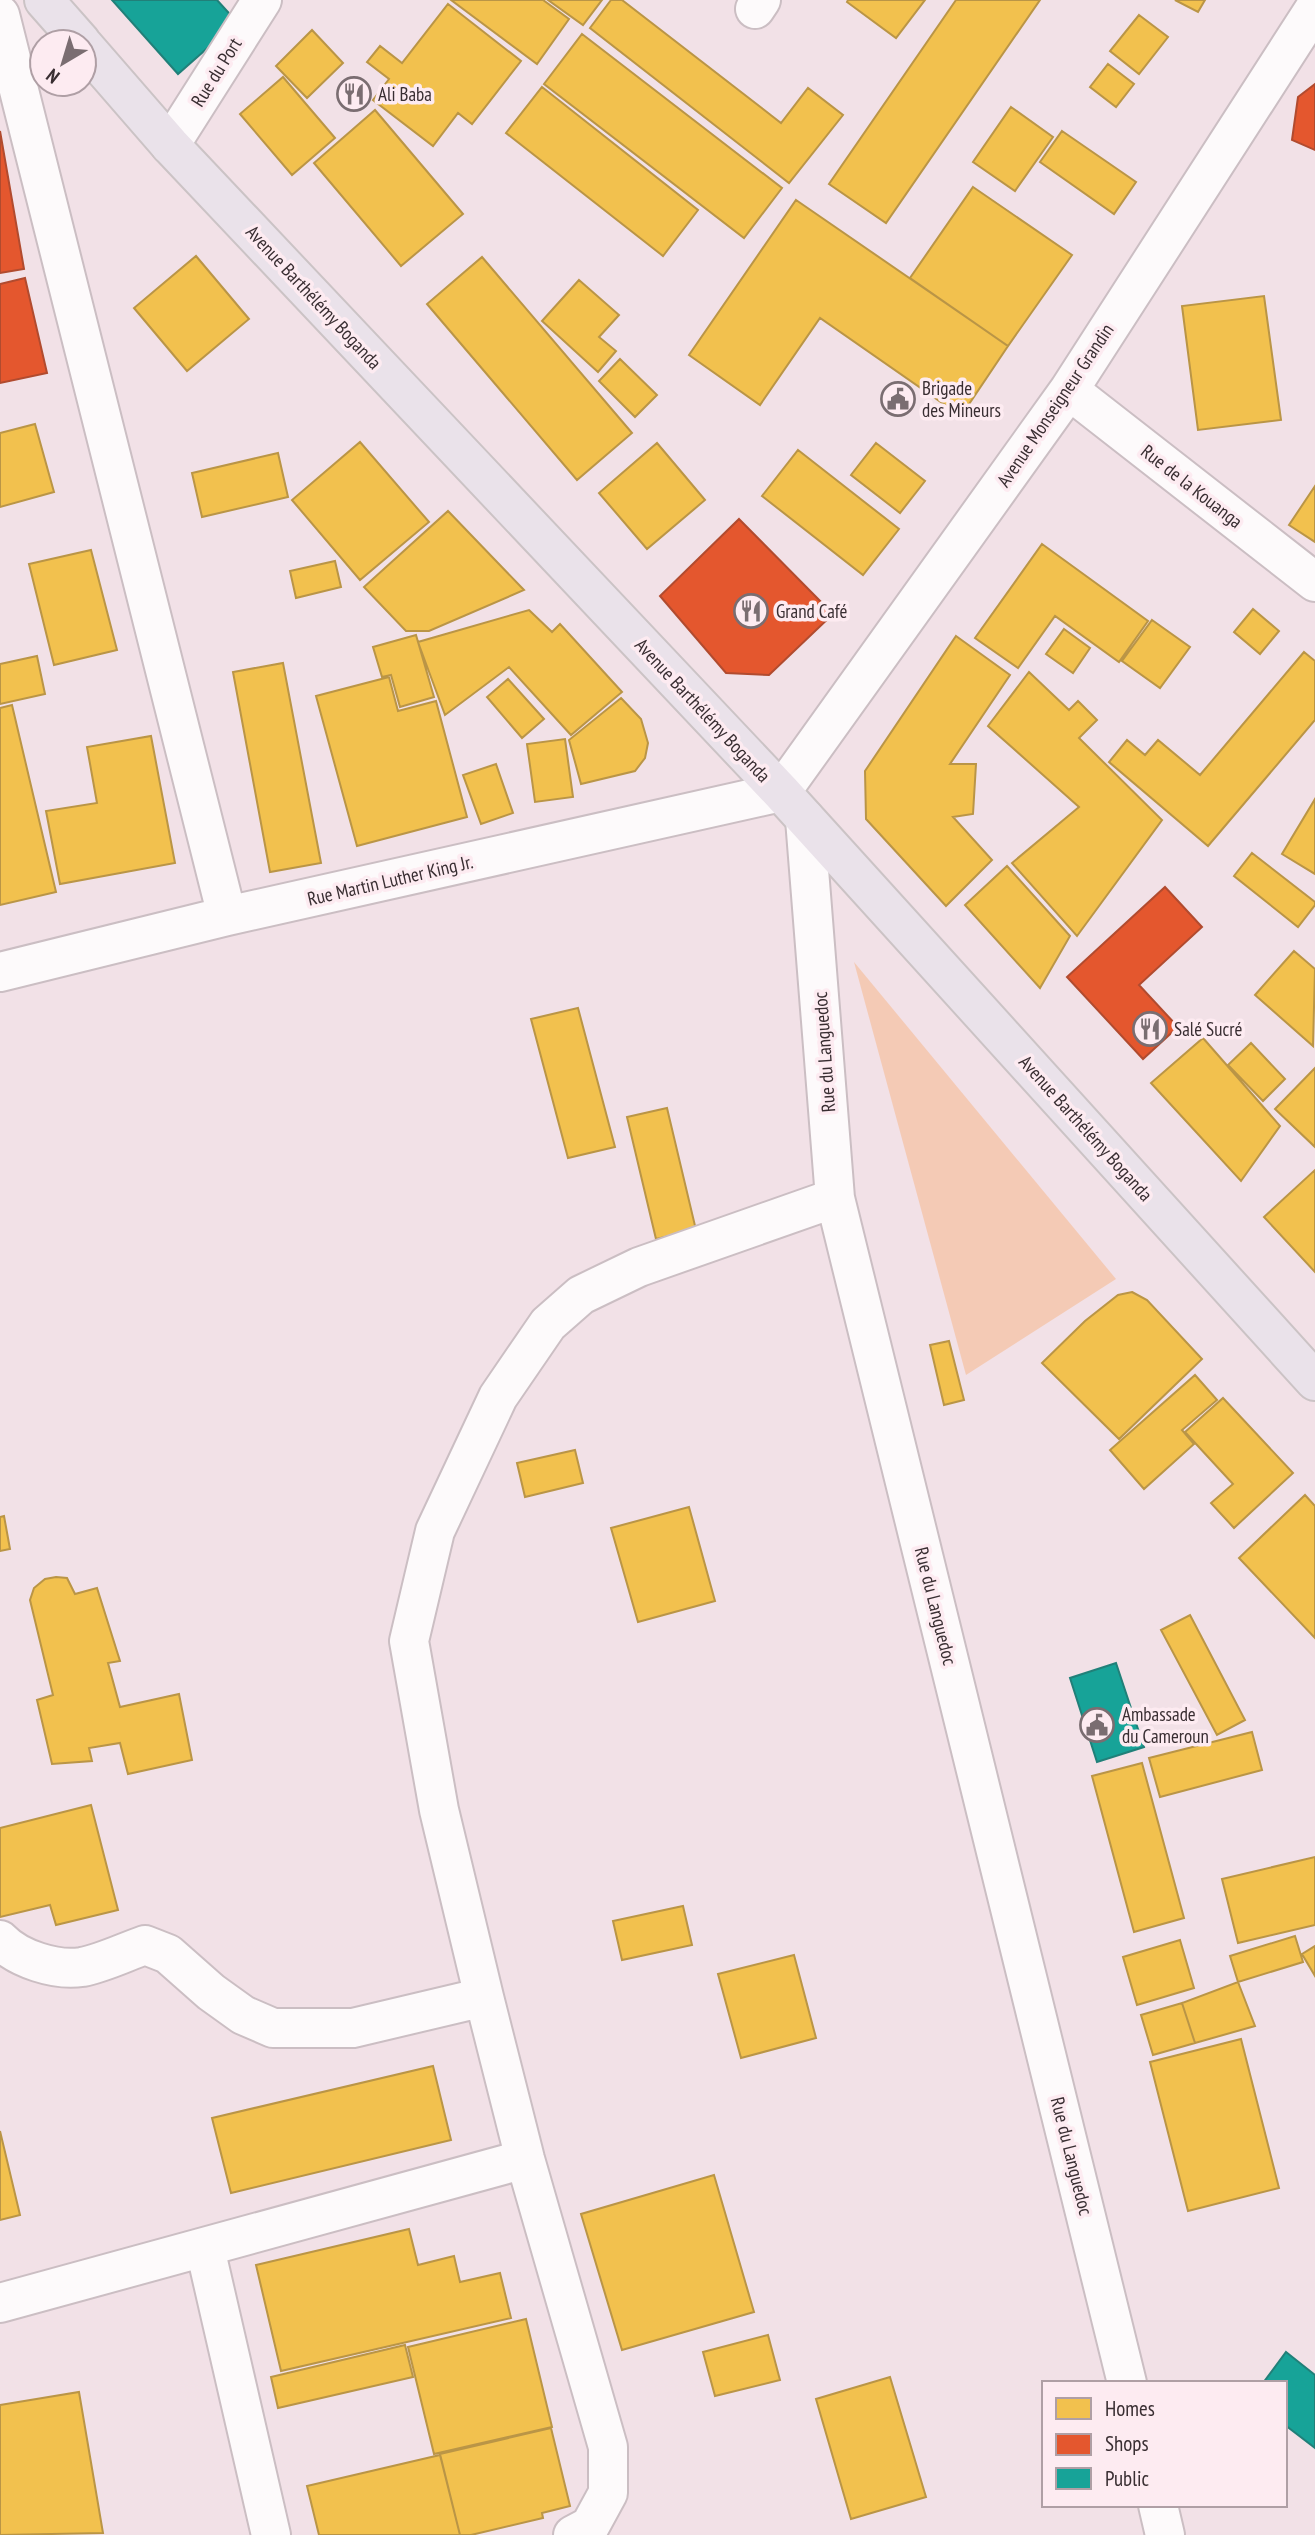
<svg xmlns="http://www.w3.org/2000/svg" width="1315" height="2535" font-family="'PT Sans Narrow',sans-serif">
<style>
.green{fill:#f4cab5}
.homes{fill:#f2c14e;stroke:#ba9546;stroke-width:2}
.shops{fill:#e4572e;stroke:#b14b2f;stroke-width:2}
.public{fill:#17a398;stroke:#218079;stroke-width:2}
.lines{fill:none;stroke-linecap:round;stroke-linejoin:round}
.minor-casing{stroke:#cbbec3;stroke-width:42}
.major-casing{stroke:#cbc3c5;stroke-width:42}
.minor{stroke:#fdfafb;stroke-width:38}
.major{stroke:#eae2ea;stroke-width:38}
.labels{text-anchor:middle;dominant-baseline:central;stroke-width:7;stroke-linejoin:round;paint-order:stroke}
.street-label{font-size:19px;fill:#392e32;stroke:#fdebf1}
.poi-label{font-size:19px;fill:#392e32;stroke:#fdebf1;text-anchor:start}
</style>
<rect width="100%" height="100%" fill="#f2e1e7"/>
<!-- green -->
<path class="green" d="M854 962 1116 1279 966 1375Z"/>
<!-- homes -->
<path class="homes" d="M451 0H543L569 19 537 64Z
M548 0H602L583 25Z
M611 0H622L781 123 808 88 843 115 789 183 590 28Z
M848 0H925L896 38 847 2Z
M956 0H1040L886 223 829 184Z
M1175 0H1205L1198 12Z
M448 4 521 61 472 124 458 113 433 146 373 100 389 79 367 62 380 46 402 63Z
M1139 15 1168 37 1139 74 1110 51Z
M312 30 343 63 307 98 276 66Z
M582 34 782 188 744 238 544 84Z
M1108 64 1134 84 1116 107 1090 87Z
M283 77 335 138 292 175 240 114Z
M542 87 698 210 663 256 506 133Z
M1011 107 1053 137 1015 191 973 162Z
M375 110 463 214 401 266 314 163Z
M1062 131 1136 182 1114 214 1040 162Z
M973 187 1072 255 1008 346 910 278Z
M796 200 1008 346 961 416 820 318 760 405 689 355Z
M196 256 249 319 187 371 134 308Z
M482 257 632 433 577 480 427 304Z
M579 280 619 315 599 337 616 351 598 372 542 321Z
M1264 296 1281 420 1198 430 1182 306Z
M620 359 657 395 635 417 599 381Z
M35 424 54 492 0 507V433Z
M360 442 429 522 360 580 292 500Z
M657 443 705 500 647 549 599 493Z
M876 443 925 481 900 513 851 475Z
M798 450 899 529 863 575 762 496Z
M278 453 288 497 202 517 192 473Z
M1315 486V542L1289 525Z
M448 511 524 590 429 631H406L364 587Z
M1042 544 1148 621 1119 662 1055 616 1018 668 975 638Z
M91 550 117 650 54 665 29 564Z
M335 561 341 587 296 598 290 571Z
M1253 609 1279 631 1260 654 1234 632Z
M529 610 552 632 560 624 622 692 571 735 509 667 445 715 418 642Z
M1152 620 1190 647 1160 688 1122 661Z
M1064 629 1090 648 1073 673 1046 654Z
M416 635 434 697 400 707 391 675 382 677 373 647Z
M956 636 1010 675 950 764H976L973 814 953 817 992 860 946 906 866 819 865 771Z
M1304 652 1315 661V720L1208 846 1109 762 1127 740 1145 755 1158 740 1200 775Z
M37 656 45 694 0 704V664Z
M283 663 321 863 270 872 233 672Z
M1029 672 1069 710 1078 701 1097 720 1079 738 1162 820 1077 936 1012 863 1079 807 988 726Z
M389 677 398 711 436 701 467 817 357 846 316 696Z
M508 679 544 719 522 738 487 697Z
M621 698 641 719 648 743 645 758 635 771 581 784 569 740Z
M12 705 56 892 0 905V708Z
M151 736 175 863 60 884 46 811 97 803 87 747Z
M565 739 573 797 535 802 527 744Z
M496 764 513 813 481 824 463 775Z
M1315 799V874L1282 854Z
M1252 853 1315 902V905L1298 927 1234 876Z
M1007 866 1070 936 1040 988 965 905Z
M1294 951 1315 969 1313 1046 1255 995Z
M578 1008 615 1147 568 1158 531 1019Z
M1203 1038 1280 1126 1241 1181 1151 1083Z
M1251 1043 1285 1079 1263 1101 1228 1065Z
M1315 1068V1147L1275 1109Z
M667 1108 696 1230 656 1239 627 1117Z
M1315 1170V1272L1264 1217Z
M1132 1292 1147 1300 1202 1359 1119 1439 1042 1363 1085 1321 1118 1295Z
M949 1341 964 1400 944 1405 930 1345Z
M1195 1375 1217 1400 1182 1430 1194 1444 1144 1489 1110 1450Z
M1223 1398 1293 1473 1234 1528 1211 1503 1233 1484 1185 1432Z
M575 1450 583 1483 525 1497 517 1463Z
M1305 1495 1315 1506V1638L1239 1558Z
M689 1507 715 1601 638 1622 611 1528Z
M4 1516 10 1549 0 1551V1517Z
M56 1577 67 1578 75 1594 97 1588 120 1661 108 1663 120 1707 179 1694 192 1760 128 1774 120 1743 89 1748 92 1761 52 1764 37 1700 53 1695 30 1600 34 1588 45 1579Z
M1190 1615 1245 1720 1217 1735 1161 1630Z
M1252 1732 1262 1770 1160 1797 1149 1758Z
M1142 1763 1184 1918 1134 1932 1092 1776Z
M91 1805 118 1910 56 1925 50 1905 0 1917V1828Z
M1315 1857V1925L1238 1943 1222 1879Z
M683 1906 692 1945 622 1960 613 1921Z
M1295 1936 1303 1962 1238 1982 1230 1956Z
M1180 1940 1194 1988 1137 2005 1123 1957Z
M1315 1946V1976L1302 1954Z
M794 1955 816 2038 741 2058 718 1974Z
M1238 1982 1255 2026 1195 2043 1182 2003Z
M1182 2003 1195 2043 1153 2055 1141 2015Z
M1241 2039 1279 2188 1188 2211 1150 2062Z
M433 2066 451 2140 231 2193 212 2118Z
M0 2131 20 2215 0 2220Z
M714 2175 754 2312 622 2350 581 2214Z
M409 2229 418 2265 454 2256 460 2282 500 2273 511 2318 281 2371 256 2265Z
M526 2319 552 2427 434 2454 408 2347Z
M768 2335 780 2380 715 2396 703 2352Z
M405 2345 413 2377 278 2408 271 2377Z
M890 2377 926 2497 851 2519 816 2399Z
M79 2392 103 2533 0 2535V2405Z
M551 2428 570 2506 542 2513 543 2518 471 2535H460L440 2454Z
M440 2455 460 2535H319L307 2486Z"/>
<!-- shops -->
<path class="shops" d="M1315 84V150L1292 140 1298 97Z
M0 131 24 269 0 273Z
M25 278 47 373 0 383V284Z
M739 519 833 614 769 675 726 673 660 596Z
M1165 887 1202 927 1139 985 1178 1027 1143 1059 1067 977Z"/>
<!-- public -->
<path class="public" d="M112 0H217L237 22 178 74Z
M1116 1663 1144 1747 1097 1762 1070 1678Z
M1286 2352 1315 2375V2448L1285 2425V2383H1263Z"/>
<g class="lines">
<!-- minor casing -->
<g class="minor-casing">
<path id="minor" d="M755 9 761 0
M0 15 227 916
M170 145 262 0
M1069 390 1315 582
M805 819 835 1198 1127 2383
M0 972 227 916 781 792 1069 390 1315 8
M0 1940C18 1959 56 1971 82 1967 103 1963 125 1952 145 1945L168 1954 211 1992 243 2015 273 2028H353L484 1997
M205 2248 271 2535
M0 2303 525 2159
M1158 2505 1165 2535
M573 2535 590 2526 608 2493V2447L525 2159 484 1997 439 1810 409 1641 435 1531 498 1397 548 1324 581 1295 639 1267 835 1198"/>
</g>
<!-- major casing -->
<g class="major-casing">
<path id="major" d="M44 0 81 42
M84 46 170 145 781 792 1315 1381"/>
</g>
<!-- minor -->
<use href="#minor" class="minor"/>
<!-- major -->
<use href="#major" class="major"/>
</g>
<!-- icons -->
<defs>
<g id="restaurant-ring" transform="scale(1.75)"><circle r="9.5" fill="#fdebf1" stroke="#7a6d71" stroke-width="1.5"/><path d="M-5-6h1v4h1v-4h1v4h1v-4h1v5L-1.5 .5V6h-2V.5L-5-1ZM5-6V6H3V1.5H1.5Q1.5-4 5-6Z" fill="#7a6d71"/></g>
<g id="civic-ring" transform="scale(1.75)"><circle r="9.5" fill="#fdebf1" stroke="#7a6d71" stroke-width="1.5"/><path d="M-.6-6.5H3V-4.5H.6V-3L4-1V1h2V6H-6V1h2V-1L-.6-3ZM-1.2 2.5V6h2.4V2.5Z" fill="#7a6d71"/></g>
</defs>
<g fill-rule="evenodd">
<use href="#restaurant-ring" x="354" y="94"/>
<use href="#civic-ring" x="898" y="399"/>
<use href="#restaurant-ring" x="751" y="611"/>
<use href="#restaurant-ring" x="1150" y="1029"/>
<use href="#civic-ring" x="1097" y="1725"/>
</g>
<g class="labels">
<!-- street labels -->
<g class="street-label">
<text transform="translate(216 72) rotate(-58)">Rue du Port</text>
<text transform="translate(314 297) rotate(47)">Avenue Barthélémy Boganda</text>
<text transform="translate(1055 405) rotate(-56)">Avenue Monseigneur Grandin</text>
<text transform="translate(1192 486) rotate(38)">Rue de la Kouanga</text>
<text transform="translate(703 710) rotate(47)">Avenue Barthélémy Boganda</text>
<text transform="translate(390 880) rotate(-13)">Rue Martin Luther King Jr.</text>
<text transform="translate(824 1052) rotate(-94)">Rue du Languedoc</text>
<text transform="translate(1086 1128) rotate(48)">Avenue Barthélémy Boganda</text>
<text transform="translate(936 1606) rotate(76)">Rue du Languedoc</text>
<text transform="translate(1072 2156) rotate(76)">Rue du Languedoc</text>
</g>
<!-- poi labels -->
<g class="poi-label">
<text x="378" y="94">Ali Baba</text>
<text x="922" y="388">Brigade<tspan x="922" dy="22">des Mineurs</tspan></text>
<text x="776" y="611">Grand Café</text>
<text x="1174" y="1029">Salé Sucré</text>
<text x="1122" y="1714">Ambassade<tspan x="1122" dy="22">du Cameroun</tspan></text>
</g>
</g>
<!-- legend -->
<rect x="1042" y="2381" width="245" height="126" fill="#fdebf1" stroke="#af9fa5" stroke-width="2"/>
<rect x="1056" y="2398" width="35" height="21" fill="#f2c14e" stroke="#af9fa5" stroke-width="2"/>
<text x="1105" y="2416" font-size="21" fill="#392e32">Homes</text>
<rect x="1056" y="2434" width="35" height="21" fill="#e4572e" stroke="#af9fa5" stroke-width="2"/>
<text x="1105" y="2451" font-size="21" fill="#392e32">Shops</text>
<rect x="1056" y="2468" width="35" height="21" fill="#17a398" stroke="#af9fa5" stroke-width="2"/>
<text x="1105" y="2486" font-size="21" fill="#392e32">Public</text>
<!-- north arrow -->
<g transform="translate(63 63) rotate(218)"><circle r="33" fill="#fdebf1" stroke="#af9fa5" stroke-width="2"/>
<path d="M0-5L12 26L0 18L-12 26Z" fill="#7a6d71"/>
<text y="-10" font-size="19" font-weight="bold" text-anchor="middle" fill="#392e32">N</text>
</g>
</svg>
